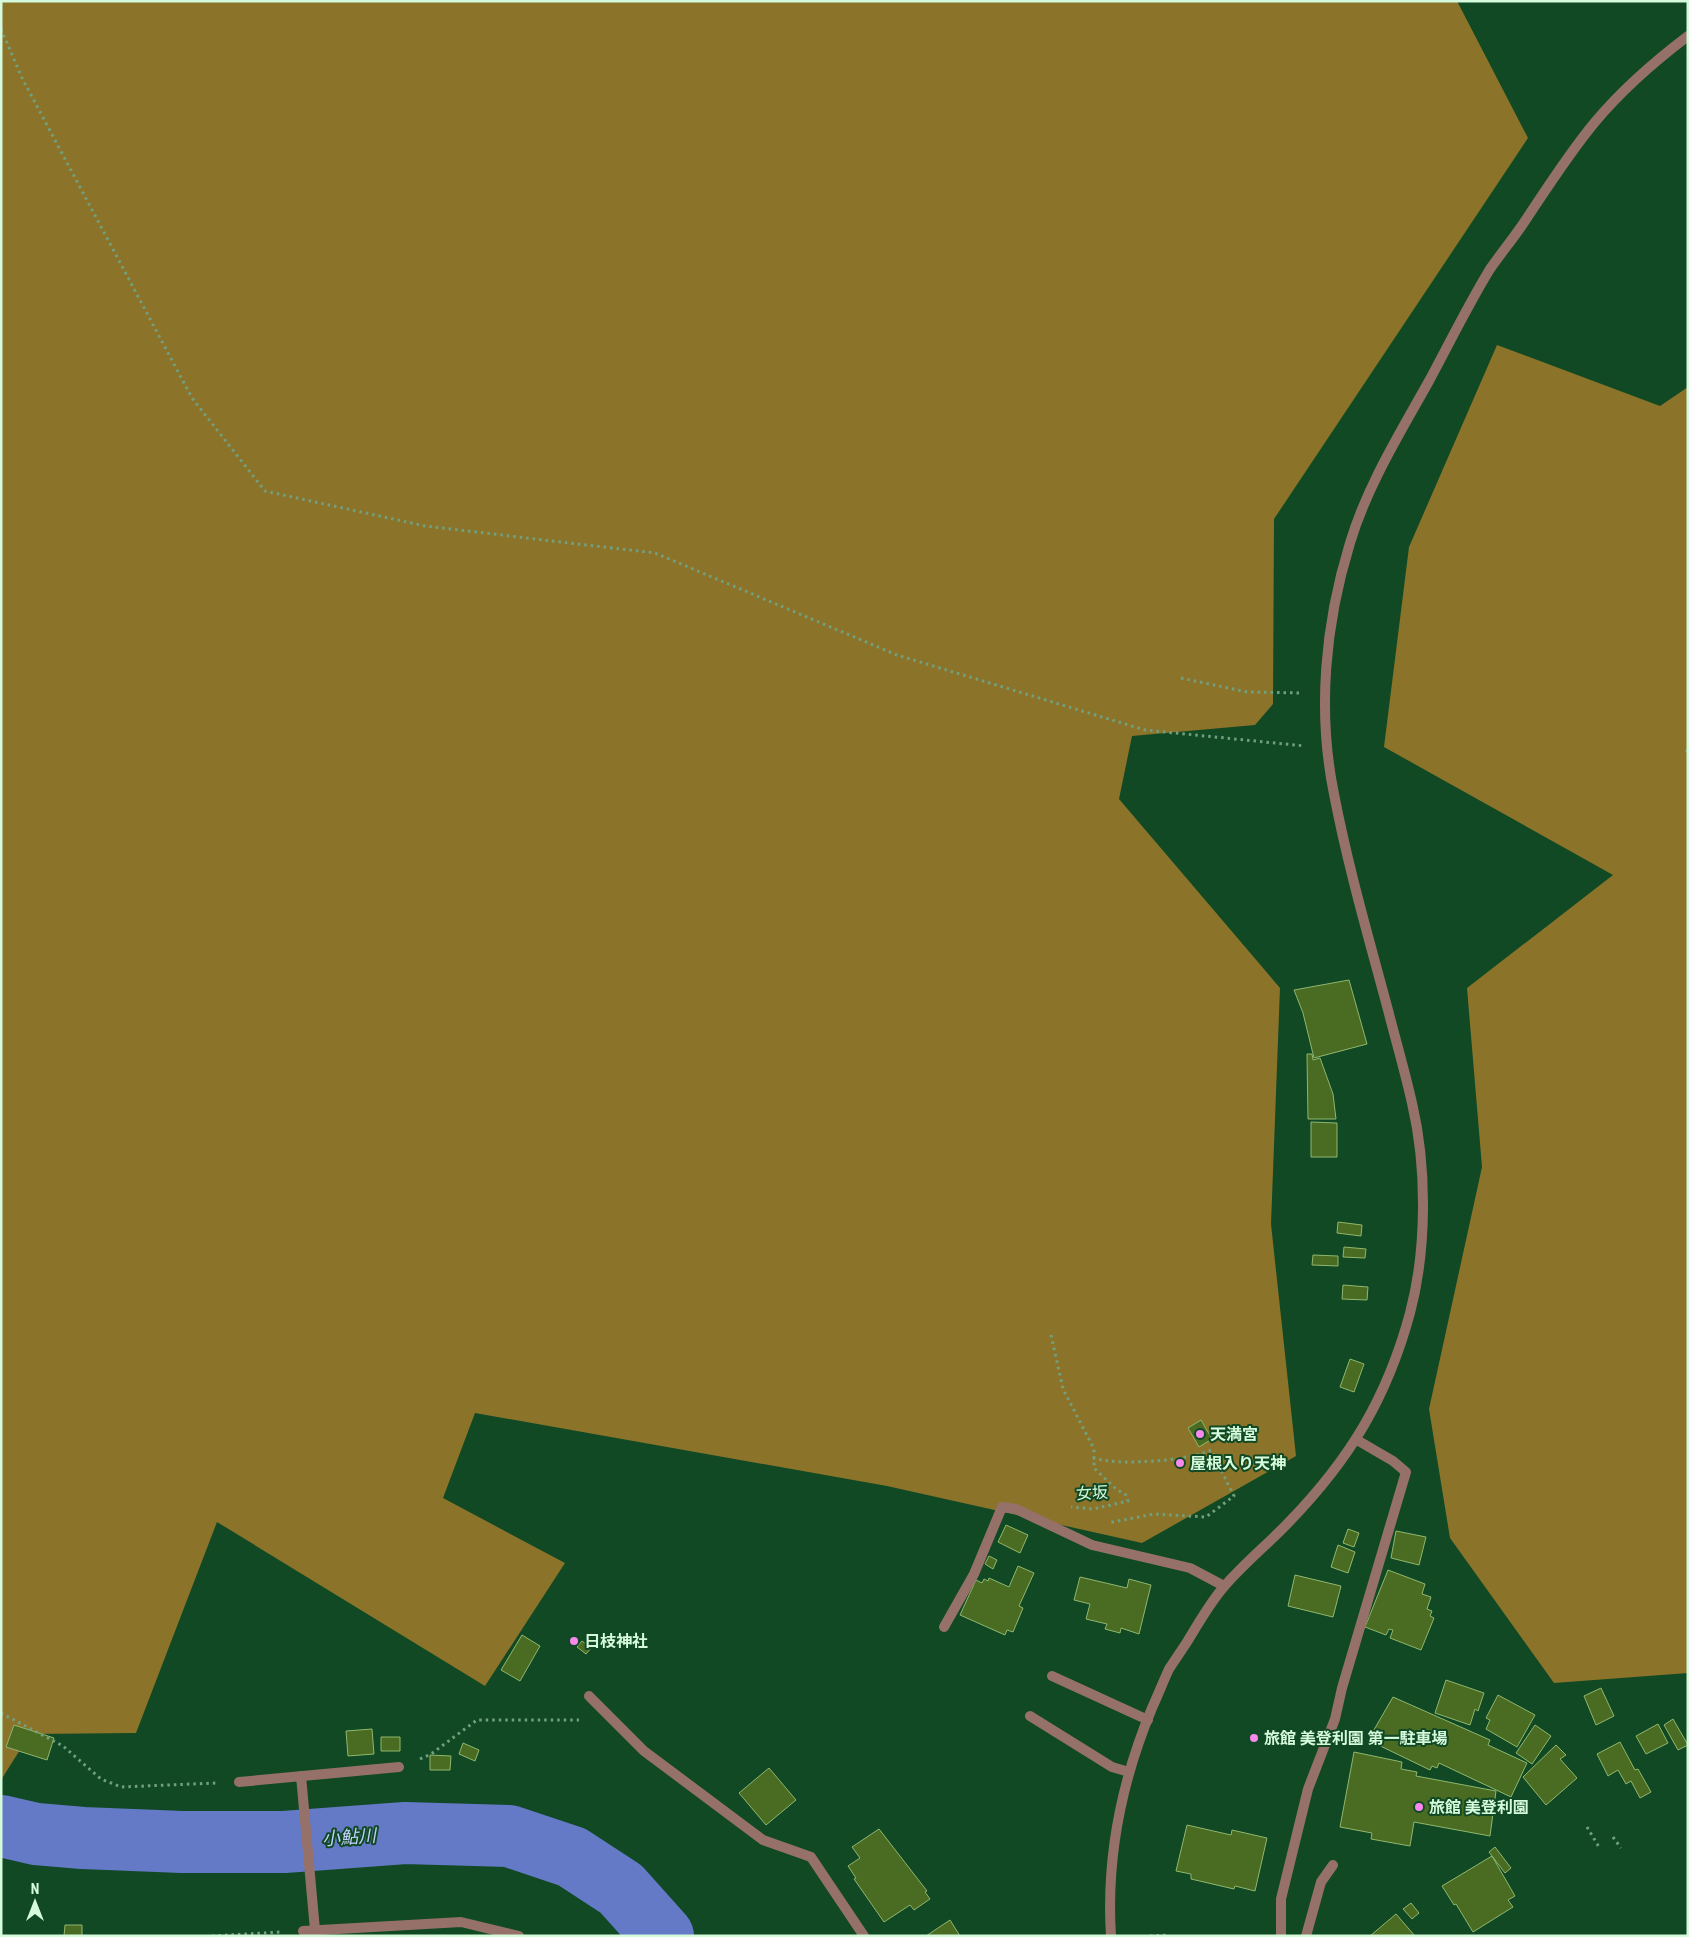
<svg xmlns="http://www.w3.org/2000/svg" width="1689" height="1937" font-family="'Roboto Condensed','Noto Sans JP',sans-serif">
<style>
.forest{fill:#8b732a}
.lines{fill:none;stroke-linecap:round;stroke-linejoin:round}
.river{stroke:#647ac6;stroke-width:62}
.building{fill:#496b22;stroke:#91b76e}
.path{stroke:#72a07f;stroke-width:3;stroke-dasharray:2.5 4;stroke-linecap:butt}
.service{stroke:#96716a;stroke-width:10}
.minor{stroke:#96716a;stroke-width:10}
.tertiary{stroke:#96716a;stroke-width:10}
.poi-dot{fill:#f788ec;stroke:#104924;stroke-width:2}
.labels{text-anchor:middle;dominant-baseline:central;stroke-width:4;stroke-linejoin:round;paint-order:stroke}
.poi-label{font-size:16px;font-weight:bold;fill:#d6fadc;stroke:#104924;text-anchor:start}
.street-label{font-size:16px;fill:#d6fadc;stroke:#104924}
.water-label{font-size:18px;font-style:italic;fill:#c2d0f9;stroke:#104924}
</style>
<rect width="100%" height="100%" fill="#104924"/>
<!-- forest -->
<path class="forest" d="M1 1H1457L1528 138 1274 519 1273 704 1255 725 1132 736 1119 799 1280 988 1271 1224 1296 1456 1142 1543 887 1486 475 1413 443 1498 565 1563 485 1686 217 1522 136 1733 30 1734 1 1780Z
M1497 345 1660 406 1688 387V1673L1554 1683 1450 1538 1429 1409 1482 1167 1467 988 1613 875 1384 747 1409 547Z"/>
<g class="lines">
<!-- river -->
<path class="river" d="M1 1826 36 1834 83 1838 182 1842H284L405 1833 509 1836 572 1857 621 1889 663 1936"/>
</g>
<!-- building -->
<path class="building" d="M1349 980 1367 1044 1314 1058 1303 1013 1294 990Z
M1307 1054H1312L1313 1060 1320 1058 1333 1094 1336 1119H1308Z
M1311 1122 1337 1123V1157H1311Z
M1338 1222 1362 1225 1361 1236 1337 1233Z
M1344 1247 1366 1249 1365 1258 1343 1257Z
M1313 1255 1338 1256V1266L1312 1265Z
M1343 1285 1368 1287 1367 1300 1342 1299Z
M1350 1359 1364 1364 1354 1392 1340 1387Z
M1201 1420 1212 1439 1199 1447 1188 1428Z
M1006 1525 1028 1535 1020 1553 998 1542Z
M1348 1529 1359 1533 1354 1547 1343 1543Z
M1396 1531 1426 1537 1419 1565 1391 1558Z
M1338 1545 1355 1552 1348 1573 1331 1567Z
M989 1556 997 1560 993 1569 985 1564Z
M1018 1566 1034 1573 1019 1606 1023 1608 1013 1632 1007 1630 1005 1635 960 1615 976 1580 982 1583 984 1579 988 1581 989 1578 1009 1587Z
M1388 1570 1425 1584 1422 1594 1431 1597 1427 1609 1432 1611 1430 1616 1434 1618 1421 1650 1390 1638 1393 1630 1389 1629 1386 1635 1365 1627Z
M1295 1575 1341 1586 1333 1617 1288 1606Z
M1080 1577 1127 1588 1129 1579 1151 1585 1139 1634 1121 1628 1120 1633 1105 1629 1107 1624 1086 1619 1090 1604 1074 1600Z
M522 1635 540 1646 520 1681 501 1670Z
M582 1641 591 1648 586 1654 577 1647Z
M1446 1680 1484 1693 1478 1711 1475 1709 1470 1725 1435 1713Z
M1601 1688 1614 1716 1596 1725 1584 1696Z
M1498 1695 1535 1715 1517 1747 1486 1729 1490 1720 1486 1718Z
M1393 1697 1490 1740 1488 1745 1527 1763 1511 1797 1439 1763 1437 1768 1432 1766 1430 1770 1368 1740Z
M1673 1719 1688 1745 1678 1750 1664 1725Z
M1658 1724 1668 1743 1646 1754 1636 1736Z
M14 1725 54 1738 47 1760 6 1747Z
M1535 1725 1551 1736 1532 1764 1516 1753Z
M372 1729 374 1754 348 1756 346 1731Z
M381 1737H400V1751H381Z
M1620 1742 1635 1770 1638 1769 1651 1792 1640 1798 1631 1781 1626 1784 1618 1770 1608 1776 1597 1754Z
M463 1743 479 1750 475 1761 459 1754Z
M1556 1745 1566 1755 1560 1759 1577 1778 1546 1805 1523 1777Z
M1354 1752 1402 1762 1401 1769 1417 1772 1416 1776 1496 1791 1490 1836 1414 1822 1410 1846 1371 1839 1372 1833 1340 1827Z
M430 1755 451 1756 450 1770H430Z
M769 1768 796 1800 766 1825 739 1793Z
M1187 1825 1231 1835 1232 1830 1267 1838 1255 1891 1235 1886 1234 1889 1191 1879V1874L1176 1871Z
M879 1829 927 1891 925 1892 930 1899 914 1910 910 1905 884 1922 854 1879 856 1878 848 1866 860 1858 852 1847Z
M1495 1847 1511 1868 1505 1873 1489 1852Z
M1492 1856 1515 1896 1508 1900 1513 1907 1473 1932 1456 1904 1454 1905 1442 1886Z
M1411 1903 1419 1913 1412 1919 1403 1909Z
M1396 1914 1415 1936H1370Z
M950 1920 960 1936H926Z
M65 1925H82V1936H64Z"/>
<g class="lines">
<!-- path -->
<path class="path" d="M1 29 22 78 192 398 265 491 425 526 655 553 897 655 1145 730 1305 746
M1181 678 1247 692 1301 693
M1686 750 1688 752
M1051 1335 1063 1389 1094 1449V1468L1116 1489 1126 1495 1128 1501 1093 1509 1071 1507
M1093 1458C1118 1466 1188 1461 1211 1450L1234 1496 1206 1517 1154 1514 1108 1523
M1 1713 63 1746 101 1779 121 1787 216 1783
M420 1759 431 1754 477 1720H579
M1587 1827 1599 1847
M1613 1837 1621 1848
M212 1936 280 1932
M1150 1936 1169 1935"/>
<!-- service -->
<path class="service" d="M1052 1676 1148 1720
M1030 1716 1112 1767 1129 1772
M1306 1936 1321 1882 1333 1865"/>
<!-- minor -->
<path class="minor" d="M944 1627 974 1574 1002 1507 1016 1509 1092 1545 1190 1568 1224 1586
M589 1696 644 1751 763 1840 811 1857 864 1936
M301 1776 315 1930
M239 1782 399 1767
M303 1931 461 1922 519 1936
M1281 1936V1899L1308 1789 1335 1719 1342 1688 1406 1472 1393 1461 1357 1440"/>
<!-- tertiary -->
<path class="tertiary" d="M1111 1936C1106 1858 1122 1780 1152 1708 1158 1695 1163 1682 1169 1669 1175 1660 1181 1651 1187 1642 1198 1624 1208 1606 1222 1589 1242 1565 1267 1545 1289 1522 1350 1459 1387 1398 1410 1313 1427 1249 1427 1167 1412 1103 1405 1072 1396 1041 1388 1010 1369 939 1348 867 1334 794 1317 711 1325 624 1350 543 1367 486 1400 433 1429 381 1449 344 1468 305 1490 269 1502 252 1516 235 1527 218 1549 185 1570 152 1595 122 1621 91 1655 61 1688 36"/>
</g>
<!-- markers -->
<g class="poi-dot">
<circle cx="1200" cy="1434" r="5"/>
<circle cx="1180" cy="1463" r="5"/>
<circle cx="574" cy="1641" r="5"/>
<circle cx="1254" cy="1738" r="5"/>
<circle cx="1419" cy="1807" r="5"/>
</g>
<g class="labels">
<!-- poi labels -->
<g class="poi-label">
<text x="1210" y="1434">天満宮</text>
<text x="1190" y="1463">屋根入り天神</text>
<text x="584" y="1641">日枝神社</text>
<text x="1264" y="1738">旅館 美登利園 第一駐車場</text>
<text x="1429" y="1807">旅館 美登利園</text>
</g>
<!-- street labels -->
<g class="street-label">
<text transform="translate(1092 1493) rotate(-3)">女坂</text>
</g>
<!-- water labels -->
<g class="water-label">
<text transform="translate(349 1837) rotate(-4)">小鮎川</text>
</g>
</g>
<!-- border -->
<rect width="1689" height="1937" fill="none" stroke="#d6fadc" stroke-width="5"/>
<!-- north arrow -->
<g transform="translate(35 1902)" stroke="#104924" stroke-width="4" paint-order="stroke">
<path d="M0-4L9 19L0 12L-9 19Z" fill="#d6fadc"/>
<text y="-8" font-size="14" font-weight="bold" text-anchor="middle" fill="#d6fadc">N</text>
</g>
</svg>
